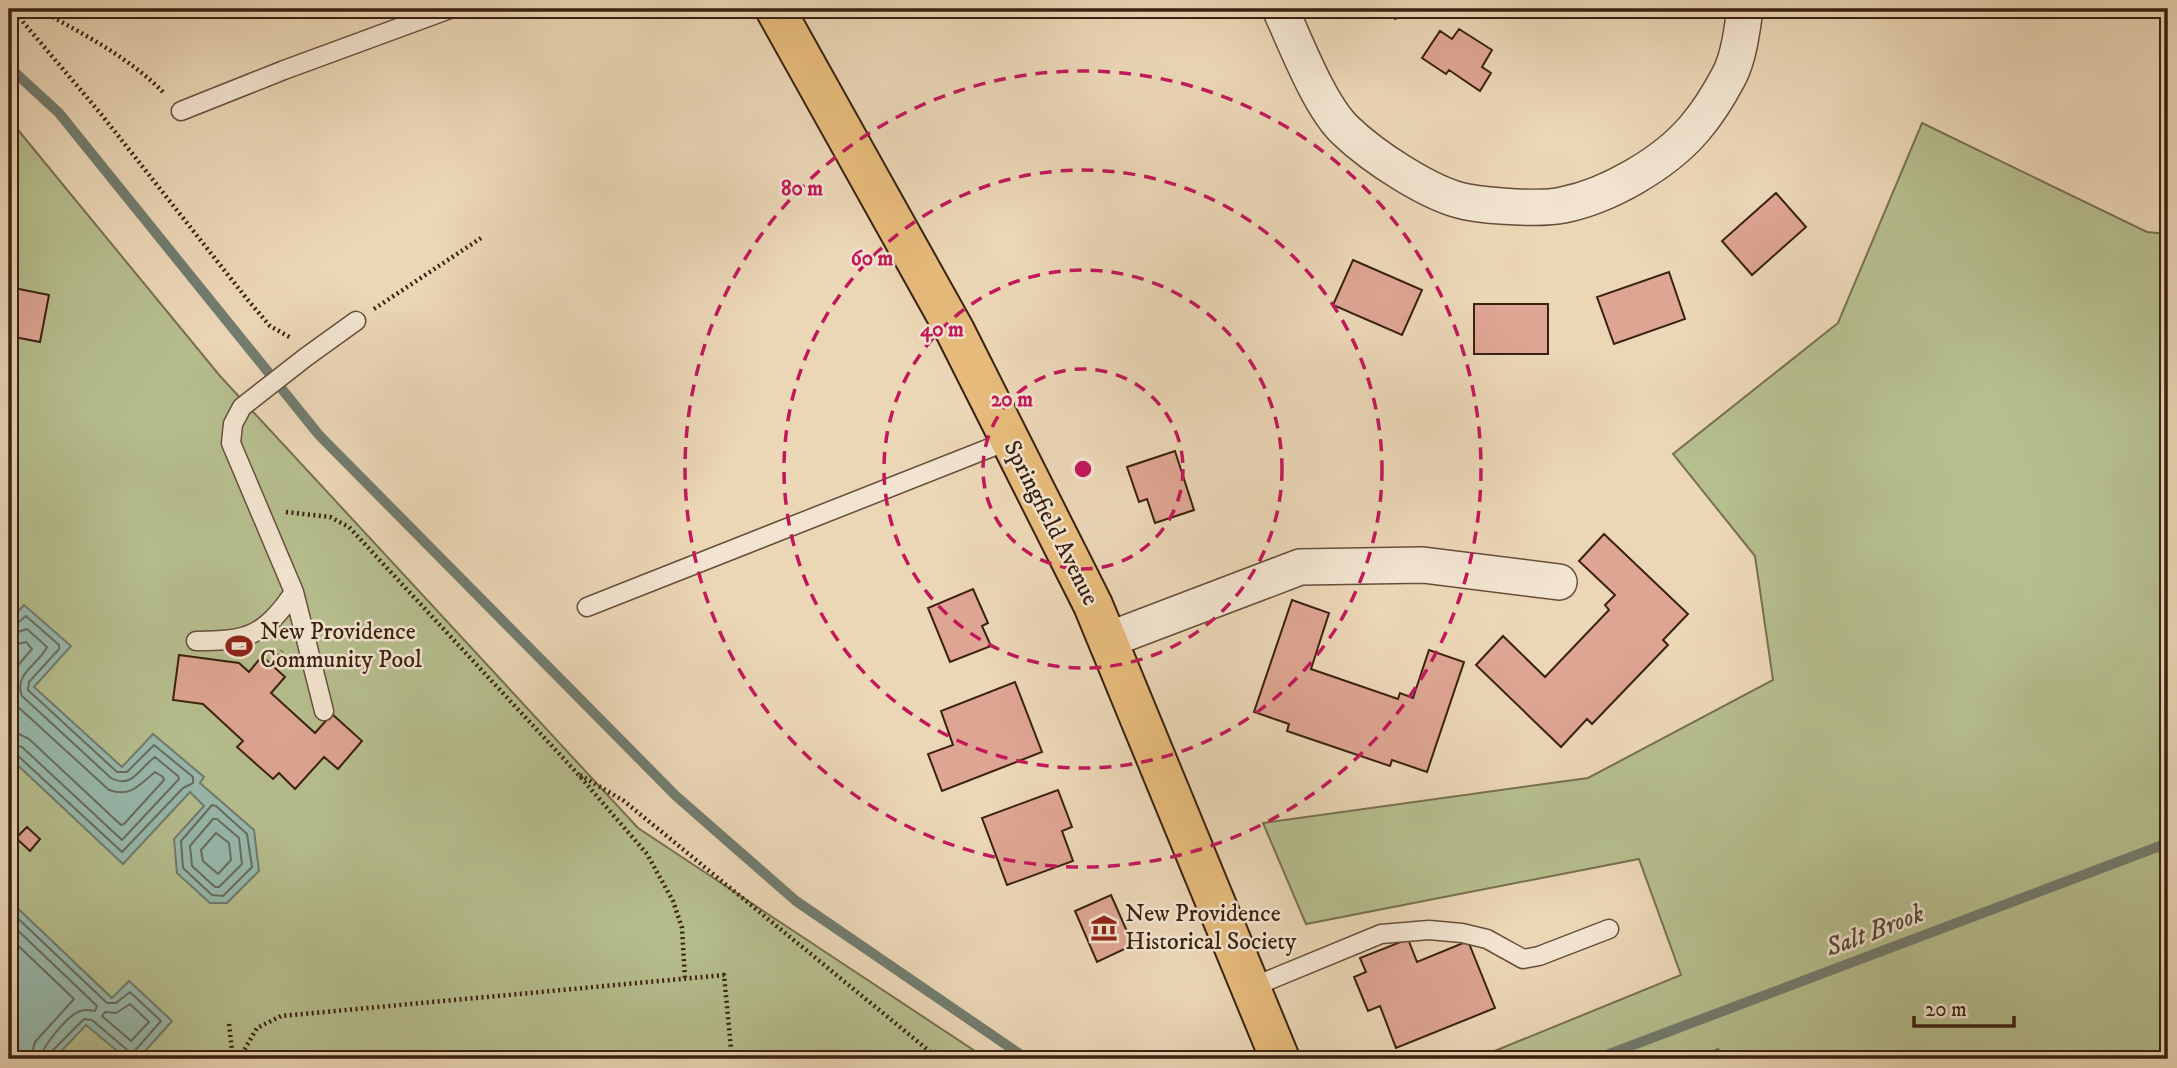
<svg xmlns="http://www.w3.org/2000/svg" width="2177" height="1068" font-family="'IM FELL DW Pica',serif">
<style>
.green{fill:#b6be8e;stroke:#78704f;stroke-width:2}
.water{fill:#98b9ad;stroke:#727c6e;stroke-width:2}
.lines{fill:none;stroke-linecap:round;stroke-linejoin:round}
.shore{stroke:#696d5e;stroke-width:2}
.stream{stroke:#727c6e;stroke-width:10}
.building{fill:#dea592;stroke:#3a2110;stroke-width:2}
.lane-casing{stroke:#664e3a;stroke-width:21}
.street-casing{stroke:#664e3a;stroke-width:38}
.primary-casing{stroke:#3a2110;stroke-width:42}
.path{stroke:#3a2110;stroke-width:4.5;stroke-dasharray:2 3.5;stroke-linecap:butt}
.lane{stroke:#f2e4d0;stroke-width:18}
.street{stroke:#f2e4d0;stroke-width:35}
.primary{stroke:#e6bb7b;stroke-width:38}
.ring{fill:none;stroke:#c2185b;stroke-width:3.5;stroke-dasharray:12 9}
.labels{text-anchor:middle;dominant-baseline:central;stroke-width:5;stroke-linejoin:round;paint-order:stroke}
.street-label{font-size:24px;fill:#3a2110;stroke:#f2e4d0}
.poi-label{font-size:24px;fill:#3a2110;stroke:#f2e4d0;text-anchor:start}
.water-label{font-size:26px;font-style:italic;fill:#524737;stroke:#f2e4d0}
.centre{fill:#c2185b;stroke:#f2e4d0;stroke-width:3.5}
.ring-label{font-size:21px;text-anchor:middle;font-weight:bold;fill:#c2185b;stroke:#f2e4d0;stroke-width:5;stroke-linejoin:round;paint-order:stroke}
</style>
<rect width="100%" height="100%" fill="#ebd6b6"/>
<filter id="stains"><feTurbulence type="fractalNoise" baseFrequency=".00286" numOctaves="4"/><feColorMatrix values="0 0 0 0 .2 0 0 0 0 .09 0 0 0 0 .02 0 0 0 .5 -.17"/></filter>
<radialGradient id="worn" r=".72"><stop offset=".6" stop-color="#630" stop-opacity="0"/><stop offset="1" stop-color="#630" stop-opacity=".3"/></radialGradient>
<!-- green -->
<path class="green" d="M9 119 220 376 638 828 987 1059H9Z
M1922 123 2147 232 2168 234V1059H1724L1718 1049 1696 1059H1475L1681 975 1639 859 1306 924 1263 823 1588 778 1773 680 1755 556 1673 454 1838 323Z"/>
<!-- water -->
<path class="water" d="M24 605 71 646 34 687 122 767 153 734 204 777 200 783 254 830 259 871 227 903H210L177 873 174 839 204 806 190 792 123 864 9 757V622Z
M9 900 112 998 129 981 172 1021 138 1059H127L86 1025 54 1059H9Z"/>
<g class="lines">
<!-- shore -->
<path class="shore" d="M9 626 15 625 26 616 59 645V649L29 682 28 690 117 772H127L154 745 193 777V783L183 788 122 852 16 754 9 752
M9 635 27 629 47 647C39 664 13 674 22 696L111 778C132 790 140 767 155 757L178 776 179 779 122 840 22 747 9 743
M9 646 26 642 32 649 13 671 9 684
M9 690 17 706 109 790C131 798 140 784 155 772L163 777 164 780 124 824 121 825 29 739 19 734 9 733
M212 805 216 806 247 834 252 867 223 896 212 895 183 868 181 841Z
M213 819H217L239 838 242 864 219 887H215L192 866 190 846Z
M216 833 229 843 231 860 218 874 203 861 201 850Z
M9 910 107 1003H116L130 992 161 1021 132 1054 92 1020 84 1019 51 1052 50 1059
M9 922 97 1006 95 1011C89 1010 84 1009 78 1012 67 1017 41 1047 41 1059
M9 937 74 999 35 1042 30 1059
M130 1004 149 1022 131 1041 102 1016 105 1012 116 1013Z"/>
<!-- stream -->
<path class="stream" d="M9 67 59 113 319 435 676 796 796 901 1027 1059
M1596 1059 2168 843"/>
</g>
<!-- building -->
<path class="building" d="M1390 9H1418L1395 19Z
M1459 29 1492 50 1482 67 1491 73 1480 91 1449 70 1446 74 1422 58 1440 31 1452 39Z
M1776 193 1806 227 1752 275 1722 241Z
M1353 260 1422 290 1402 335 1333 305Z
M1669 272 1685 319 1614 344 1597 297Z
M9 287 49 295 40 342 9 336Z
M1474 304H1548V354H1474Z
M1175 451 1194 510 1155 523 1147 499 1139 502 1127 467Z
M1604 534 1688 614 1663 640 1668 645 1592 724 1587 719 1561 747 1476 665 1503 636 1545 677 1609 610 1605 605 1615 595 1579 561Z
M973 589 988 623 982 626 991 646 950 662 928 608Z
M1292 600 1329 613 1311 669 1398 699 1400 693 1413 698 1429 650 1464 662 1427 772 1392 760 1390 766 1287 731 1289 724 1254 712Z
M179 655 239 663 249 672 262 656 285 677 271 693 315 733 332 714 362 741 338 769 324 757 295 789 279 773 273 779 237 747 243 741 203 704 173 700Z
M1015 682 1042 752 942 791 928 754 953 745 941 711Z
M1058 790 1072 827 1062 831 1073 861 1007 885 982 818Z
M27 827 40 839 30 851 16 838Z
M1111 895 1133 945 1097 962 1075 911Z
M1408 939 1417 962 1468 941 1495 1008 1396 1048 1380 1006 1368 1011 1354 977 1366 972 1360 958Z"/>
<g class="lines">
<!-- lane casing -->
<g class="lane-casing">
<path id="lane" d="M181 111 284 70 450 9
M294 592 324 711
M587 607 1010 440
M196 641C247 641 265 636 294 592L231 443 233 424 242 407 306 357 356 321
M1250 988 1381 934 1429 930 1462 933 1487 939 1523 959 1539 956 1609 929"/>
</g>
<!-- street casing -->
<g class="street-casing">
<path id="street" d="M1280 9C1296 43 1319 105 1345 130 1372 156 1430 195 1467 202 1489 206 1541 210 1563 205 1608 196 1664 164 1694 129 1707 114 1720 93 1729 76 1739 57 1742 30 1745 9
M1108 640 1300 567 1423 565 1559 582"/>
</g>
<!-- primary casing -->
<g class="primary-casing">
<path id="primary" d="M775 9 955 331 1093 605 1280 1059"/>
</g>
<!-- path -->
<path class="path" d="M12 9 101 114 247 299 270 326 291 338
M38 9C83 34 129 57 165 94
M374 309 481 238
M286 512 330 517 349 527 576 772 647 854 673 901 682 928 685 979
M274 666 282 651
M580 775 624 801 939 1059
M229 1024 233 1059
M239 1059 257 1028 281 1016 724 975 732 1059"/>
<!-- lane -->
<use href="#lane" class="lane"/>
<!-- street -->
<use href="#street" class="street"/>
<!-- primary -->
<use href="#primary" class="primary"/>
</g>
<!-- distance rings -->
<g class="ring">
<circle cx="1083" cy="469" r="100"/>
<circle cx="1083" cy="469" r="199"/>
<circle cx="1083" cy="469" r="299"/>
<circle cx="1083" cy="469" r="398"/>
</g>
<!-- icons -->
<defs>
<g id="stadium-bare" transform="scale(2.1)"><path d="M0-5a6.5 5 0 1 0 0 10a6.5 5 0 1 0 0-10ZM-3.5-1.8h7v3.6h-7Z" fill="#8f2418" stroke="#f2e4d0" stroke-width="2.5" paint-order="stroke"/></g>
<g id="museum-bare" transform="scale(2.1)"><path d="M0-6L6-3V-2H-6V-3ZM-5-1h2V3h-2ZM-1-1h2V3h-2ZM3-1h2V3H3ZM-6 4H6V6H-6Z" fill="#8f2418" stroke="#f2e4d0" stroke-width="2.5" paint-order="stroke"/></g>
</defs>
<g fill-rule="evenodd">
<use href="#stadium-bare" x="239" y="646"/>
<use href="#museum-bare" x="1104" y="928"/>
</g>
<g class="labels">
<!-- street labels -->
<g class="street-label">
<text transform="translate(1051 523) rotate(63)">Springfield Avenue</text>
</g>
<!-- poi labels -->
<g class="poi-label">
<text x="260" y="632">New Providence<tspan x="260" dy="28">Community Pool</tspan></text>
<text x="1125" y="914">New Providence<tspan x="1125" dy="28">Historical Society</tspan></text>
</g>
<!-- water labels -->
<g class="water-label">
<text transform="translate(1875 931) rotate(-21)">Salt Brook</text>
</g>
</g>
<circle cx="1083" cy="469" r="10" class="centre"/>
<g class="ring-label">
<text x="802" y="195">80 m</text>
<text x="872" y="265">60 m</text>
<text x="942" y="336">40 m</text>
<text x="1012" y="406">20 m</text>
</g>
<!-- margin -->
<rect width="2177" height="1068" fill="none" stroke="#ebd6b6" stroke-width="35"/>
<rect x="10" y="10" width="2156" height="1047" fill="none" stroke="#3a2110" stroke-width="3.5"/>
<rect x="18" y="18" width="2142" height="1033" fill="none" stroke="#3a2110" stroke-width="2"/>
<!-- scale -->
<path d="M1914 1016v10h100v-10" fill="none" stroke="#3a2110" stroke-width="3.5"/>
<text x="1925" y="1016" font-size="21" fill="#3a2110" stroke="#f2e4d0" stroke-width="5" paint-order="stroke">20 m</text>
<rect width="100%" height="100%" filter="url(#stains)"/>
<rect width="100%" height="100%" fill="url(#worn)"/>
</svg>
